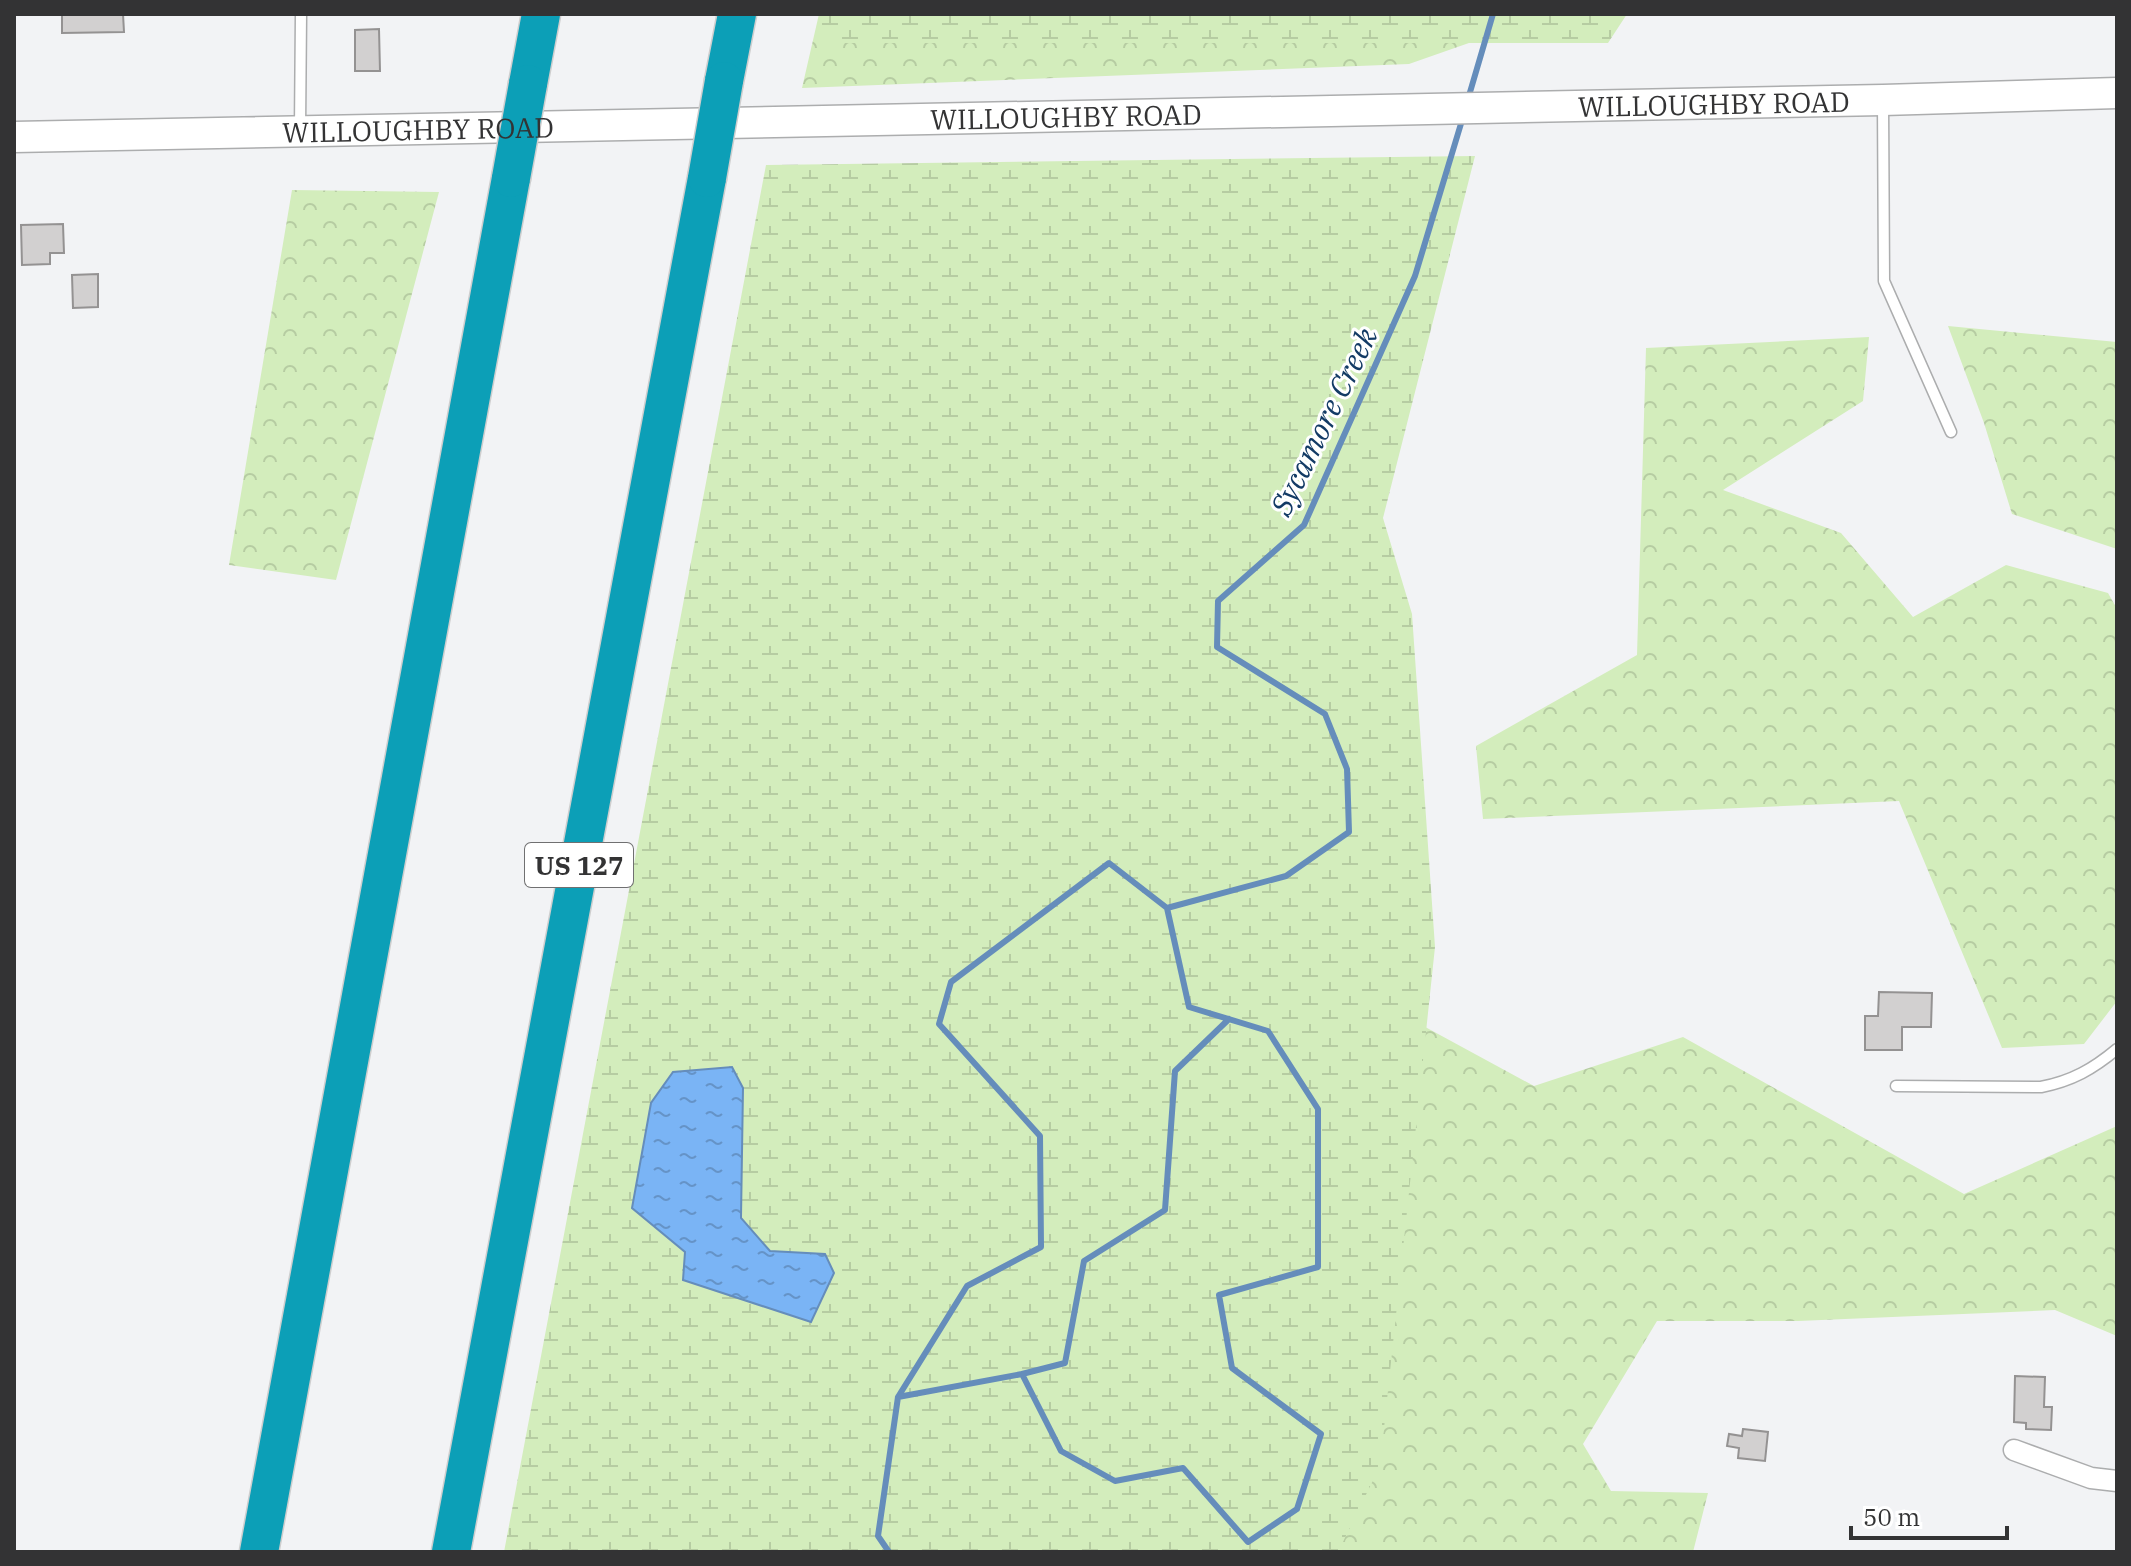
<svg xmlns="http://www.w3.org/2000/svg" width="2131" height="1566" font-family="'IBM Plex Serif',serif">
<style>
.forest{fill:url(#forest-crowns)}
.wetland{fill:url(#wetland-marsh)}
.water{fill:url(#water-ripples);stroke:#658dbb;stroke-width:2}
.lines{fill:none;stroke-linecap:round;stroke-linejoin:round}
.stream{stroke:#658dbb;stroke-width:6}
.building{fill:#d2d0d0;stroke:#949292;stroke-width:2}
.lane-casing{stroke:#acadae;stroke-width:13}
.street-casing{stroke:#acadae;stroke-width:23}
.secondary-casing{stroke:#acadae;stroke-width:33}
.highway-casing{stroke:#cecece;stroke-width:41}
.lane{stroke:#fff;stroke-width:10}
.street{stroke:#fff;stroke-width:20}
.secondary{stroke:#fff;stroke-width:30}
.highway{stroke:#0c9fb7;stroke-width:38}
.highway-bridge-casing{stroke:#cecece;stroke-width:41;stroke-linecap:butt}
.highway-bridge{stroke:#0c9fb7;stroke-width:38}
.labels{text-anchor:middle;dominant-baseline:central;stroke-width:6;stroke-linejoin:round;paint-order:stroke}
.shield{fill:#fff;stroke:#707071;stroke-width:2}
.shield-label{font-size:26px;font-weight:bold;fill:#333334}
.street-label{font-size:28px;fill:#333334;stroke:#fff}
.water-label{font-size:30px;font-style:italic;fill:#133b65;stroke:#fff}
</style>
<defs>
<pattern id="forest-crowns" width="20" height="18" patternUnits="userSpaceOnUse" patternTransform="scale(2)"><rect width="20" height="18" fill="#d3edbc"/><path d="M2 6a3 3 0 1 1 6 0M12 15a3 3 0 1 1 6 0" fill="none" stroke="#b6cca2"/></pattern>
<pattern id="wetland-marsh" width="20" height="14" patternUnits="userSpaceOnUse" patternTransform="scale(2)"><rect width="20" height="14" fill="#d3edbc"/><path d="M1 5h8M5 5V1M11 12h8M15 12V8" fill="none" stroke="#b6cca2"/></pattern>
<pattern id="water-ripples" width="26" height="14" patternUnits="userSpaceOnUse" patternTransform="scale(2)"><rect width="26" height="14" fill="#7ab4f5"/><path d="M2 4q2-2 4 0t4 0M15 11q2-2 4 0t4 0" fill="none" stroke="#6593c7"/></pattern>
</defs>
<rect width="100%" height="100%" fill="#f2f3f5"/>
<!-- forest -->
<path class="forest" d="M819 14H1552L1409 64 802 88Z
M292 190 439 192 336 580 229 565Z
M1948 326 2117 342V549L2012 514 1984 423Z
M1869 337 1863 401 1723 490 1841 533 1913 617 2006 565 2108 593 2117 609V1001L2084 1044 2002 1048 1899 801 1483 819 1476 746 1637 655 1646 348Z
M1370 997 1534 1086 1683 1037 1964 1194 2117 1126V1336L2055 1310 1798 1321H1657L1583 1444 1611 1491 1708 1493 1693 1552H1294Z"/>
<!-- wetland -->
<path class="wetland" d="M823 14H1627L1608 43H818Z
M1475 156 1383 518 1412 614 1435 947 1380 1466 1338 1552H504L766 165Z"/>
<!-- water -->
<path class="water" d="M732 1067 743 1088 741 1218 770 1251 825 1254 834 1273 811 1322 683 1280 685 1252 632 1208 651 1103 673 1072Z"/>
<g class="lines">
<!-- stream -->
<path class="stream" d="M1468 99 1493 14
M1022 1374 1065 1363 1084 1261 1165 1210 1175 1071 1229 1019
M898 1397 967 1286 1041 1247 1040 1136 939 1024 951 982 1109 863 1167 908
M889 1552 878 1536 898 1397 1022 1374 1061 1451 1115 1481 1183 1468 1248 1542 1297 1509 1321 1434 1232 1368 1219 1295 1318 1267V1109L1268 1031 1189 1007 1167 908 1286 876 1349 832 1347 769 1325 714 1217 647 1218 601 1304 525 1415 276 1463 117"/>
</g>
<!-- building -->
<path class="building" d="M62 14H123L124 32 62 33Z
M379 29 380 71H355V30Z
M63 224 64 253H50V264L22 265 21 225Z
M98 274V307L73 308 72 275Z
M1879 992 1932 993 1931 1027H1902V1050H1865V1016H1878Z
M2015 1376 2045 1377 2044 1407H2052L2051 1430 2026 1429V1423L2014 1422Z
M1743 1429 1768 1432 1765 1461 1738 1458 1739 1448 1727 1446 1729 1434 1742 1436Z"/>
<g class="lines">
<!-- lane casing -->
<g class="lane-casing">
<path id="lane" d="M1883 102 1884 281 1951 432
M300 128 301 14
M1896 1086 2041 1087C2072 1081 2093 1069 2117 1049"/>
</g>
<!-- street casing -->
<g class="street-casing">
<path id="street" d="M2014 1450 2091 1478 2117 1481"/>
</g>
<!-- secondary casing -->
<g class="secondary-casing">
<g id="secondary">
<path id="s1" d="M14 137 1883 100 2117 93"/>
</g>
</g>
<!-- highway casing -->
<g class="highway-casing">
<path id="highway" d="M724 81 737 14
M528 84 541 14
M259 1552 511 178
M451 1552 707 178"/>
</g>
<!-- lane -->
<use href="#lane" class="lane"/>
<!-- street -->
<use href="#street" class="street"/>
<!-- secondary -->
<use href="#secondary" class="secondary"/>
<!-- highway -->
<use href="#highway" class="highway"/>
<!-- highway-bridge casing -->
<g class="highway-bridge-casing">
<path id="highway-bridge" d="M511 178 528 84
M707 178 724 81"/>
</g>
<!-- highway-bridge -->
<use href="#highway-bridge" class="highway-bridge"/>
</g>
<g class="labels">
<!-- shield labels -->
<rect class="shield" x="525" y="843" width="108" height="44" rx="6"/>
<g class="shield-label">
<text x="579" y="865">US 127</text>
</g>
<!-- street labels -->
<g class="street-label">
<text stroke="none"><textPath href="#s1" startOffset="1700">WILLOUGHBY ROAD</textPath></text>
<text stroke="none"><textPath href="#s1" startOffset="1052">WILLOUGHBY ROAD</textPath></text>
<text stroke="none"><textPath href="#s1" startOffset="404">WILLOUGHBY ROAD</textPath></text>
</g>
<!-- water labels -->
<g class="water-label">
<text transform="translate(1323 421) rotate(-64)">Sycamore Creek</text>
</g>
</g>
<!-- border -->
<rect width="2131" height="1566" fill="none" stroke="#333334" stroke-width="32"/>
<!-- scale -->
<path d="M1851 1526v12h156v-12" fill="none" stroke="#333334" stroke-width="4"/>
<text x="1863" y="1526" font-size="24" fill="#333334" stroke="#ffffff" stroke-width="6" paint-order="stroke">50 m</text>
</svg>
